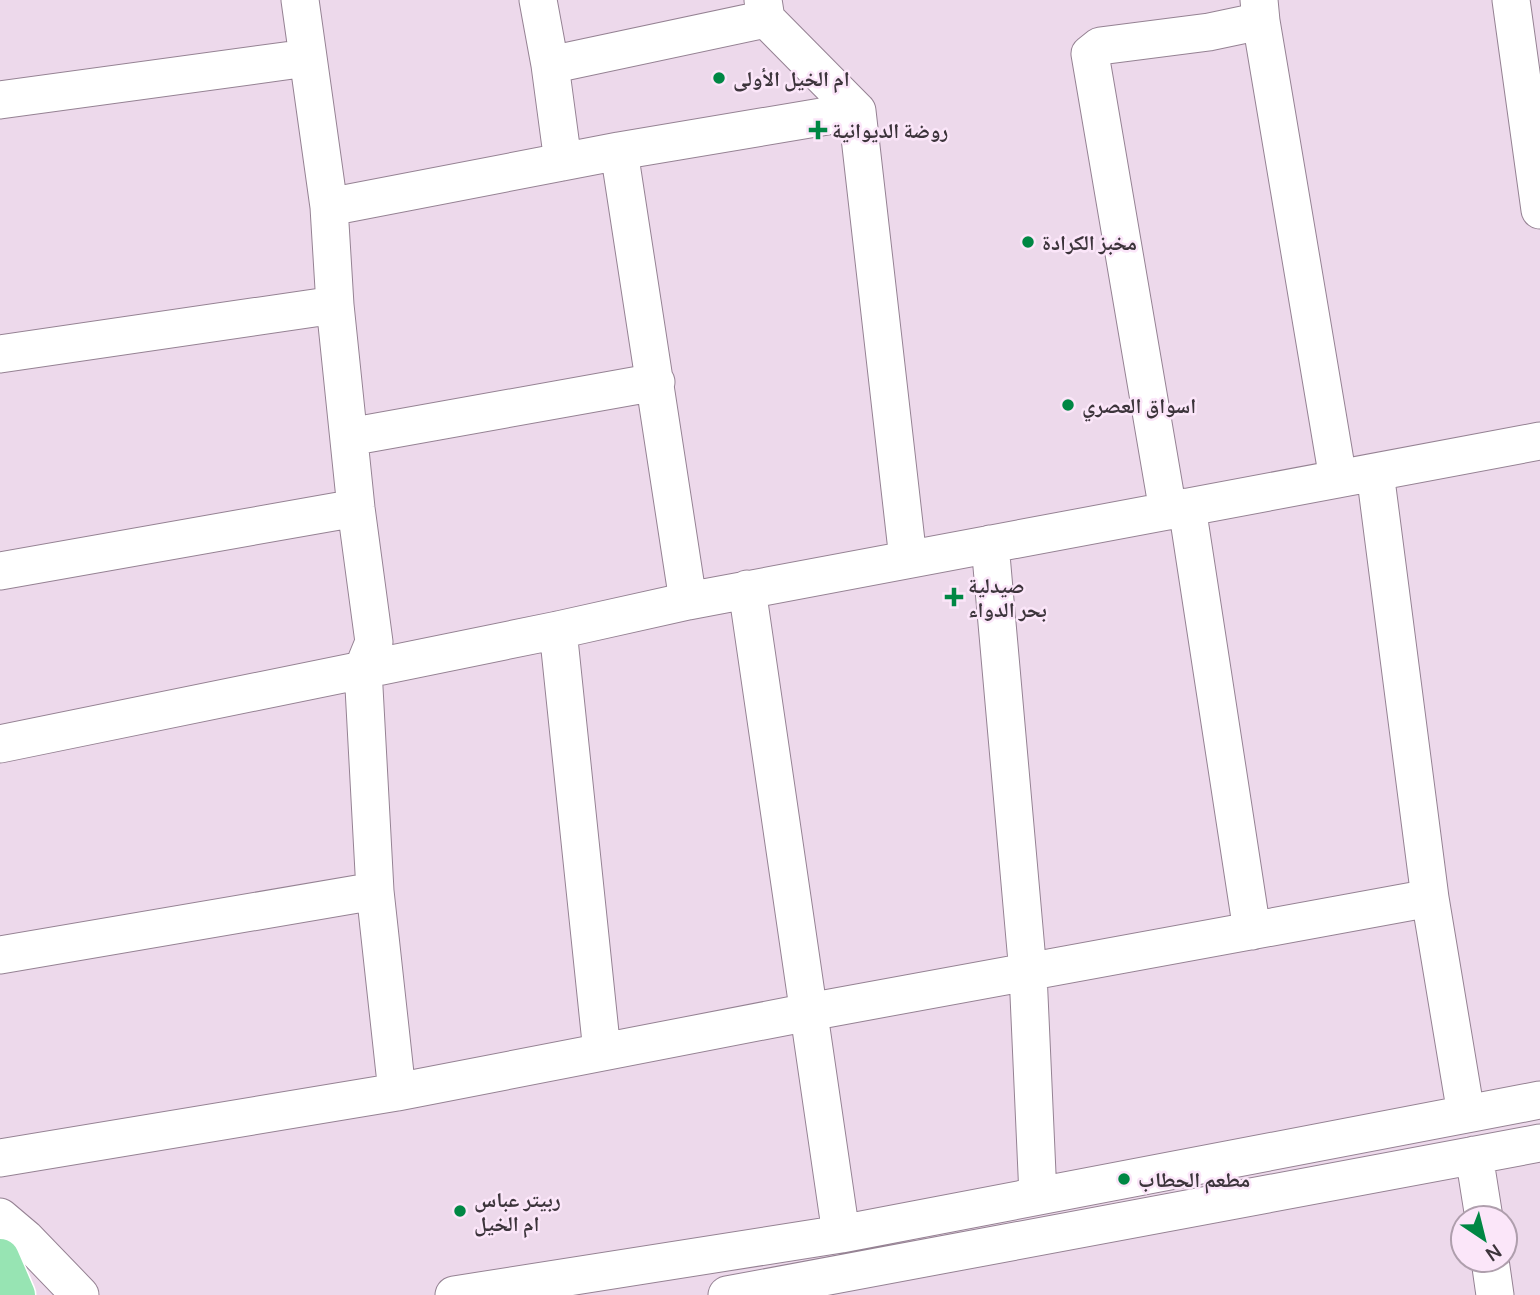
<svg xmlns="http://www.w3.org/2000/svg" width="1540" height="1295" font-family="Manrope,'Noto Naskh Arabic',sans-serif">
<style>
.lines{fill:none;stroke-linecap:round;stroke-linejoin:round}
.minor-casing{stroke:#958293;stroke-width:39}
.major-casing{stroke:#fff;stroke-width:41}
.minor{stroke:#fff;stroke-width:37}
.major{stroke:#97e4b3;stroke-width:38}
.poi-dot{fill:#008744;stroke:#fbe6f9;stroke-width:2.5}
.labels{text-anchor:middle;dominant-baseline:central;stroke-width:5;stroke-linejoin:round;paint-order:stroke}
.poi-label{font-size:21px;font-weight:bold;fill:#3c343b;stroke:#fbe6f9;text-anchor:start}
</style>
<rect width="100%" height="100%" fill="#edd9eb"/>
<g class="lines">
<!-- minor casing -->
<g class="minor-casing">
<path id="minor" d="M300 0 329 207 335 305 356 508 374 642 363 669 375 891 397 1092
M538 0 550 65 563 162
M763 0 766 19 857 111 908 559
M1511 0 1540 210
M1261 21 1338 479
M550 65 766 19
M0 100 307 58
M619 151 688 601
M329 207 619 151 857 111
M0 354 335 305
M349 437 656 382
M1375 472 1430 898 1466 1114
M1187 507 1252 931
M1168 511 1090 54 1100 46 1209 32 1261 21 1259 0
M990 544 1028 973 1038 1196
M0 571 356 508
M747 589 841 1234
M558 630 602 1052
M0 744 558 630 688 601 1540 441
M0 955 375 891
M1474 1155 1484 1218
M0 1158 397 1092 809 1012 1430 898
M0 1217 26 1239 80 1295
M1490 1260 1495 1295
M454 1295 841 1234 1540 1100
M727 1295 1540 1143"/>
</g>
<!-- major casing -->
<g class="major-casing">
<path id="major" d="M0 1258 16 1295"/>
</g>
<!-- minor -->
<use href="#minor" class="minor"/>
<!-- major -->
<use href="#major" class="major"/>
</g>
<!-- markers -->
<g class="poi-dot">
<circle cx="719" cy="78" r="7"/>
<path d="M814.5 119.5h7v7h7v7h-7v7h-7v-7h-7v-7h7z"/>
<circle cx="1028" cy="242" r="7"/>
<circle cx="1068" cy="405" r="7"/>
<path d="M950.5 586.5h7v7h7v7h-7v7h-7v-7h-7v-7h7z"/>
<circle cx="1124" cy="1179" r="7"/>
<circle cx="460" cy="1211" r="7"/>
</g>
<g class="labels">
<!-- poi labels -->
<g class="poi-label">
<text x="733" y="78">ام الخيل الأولى</text>
<text x="832" y="130">روضة الديوانية</text>
<text x="1042" y="242">مخبز الكرادة</text>
<text x="1082" y="405">اسواق العصري</text>
<text x="968" y="585">صيدلية<tspan x="968" dy="24">بحر الدواء</tspan></text>
<text x="1138" y="1179">مطعم الحطاب</text>
<text x="474" y="1199">ربيتر عباس<tspan x="474" dy="24">ام الخيل</tspan></text>
</g>
</g>
<!-- north arrow -->
<g transform="translate(1484 1239) rotate(145)"><circle r="33" fill="#fbe6f9" stroke="#af9fad" stroke-width="2"/>
<path d="M0-5L12 26L0 18L-12 26Z" fill="#008744"/>
<text y="-10" font-size="19" font-weight="bold" text-anchor="middle" fill="#3c343b">N</text>
</g>
</svg>
